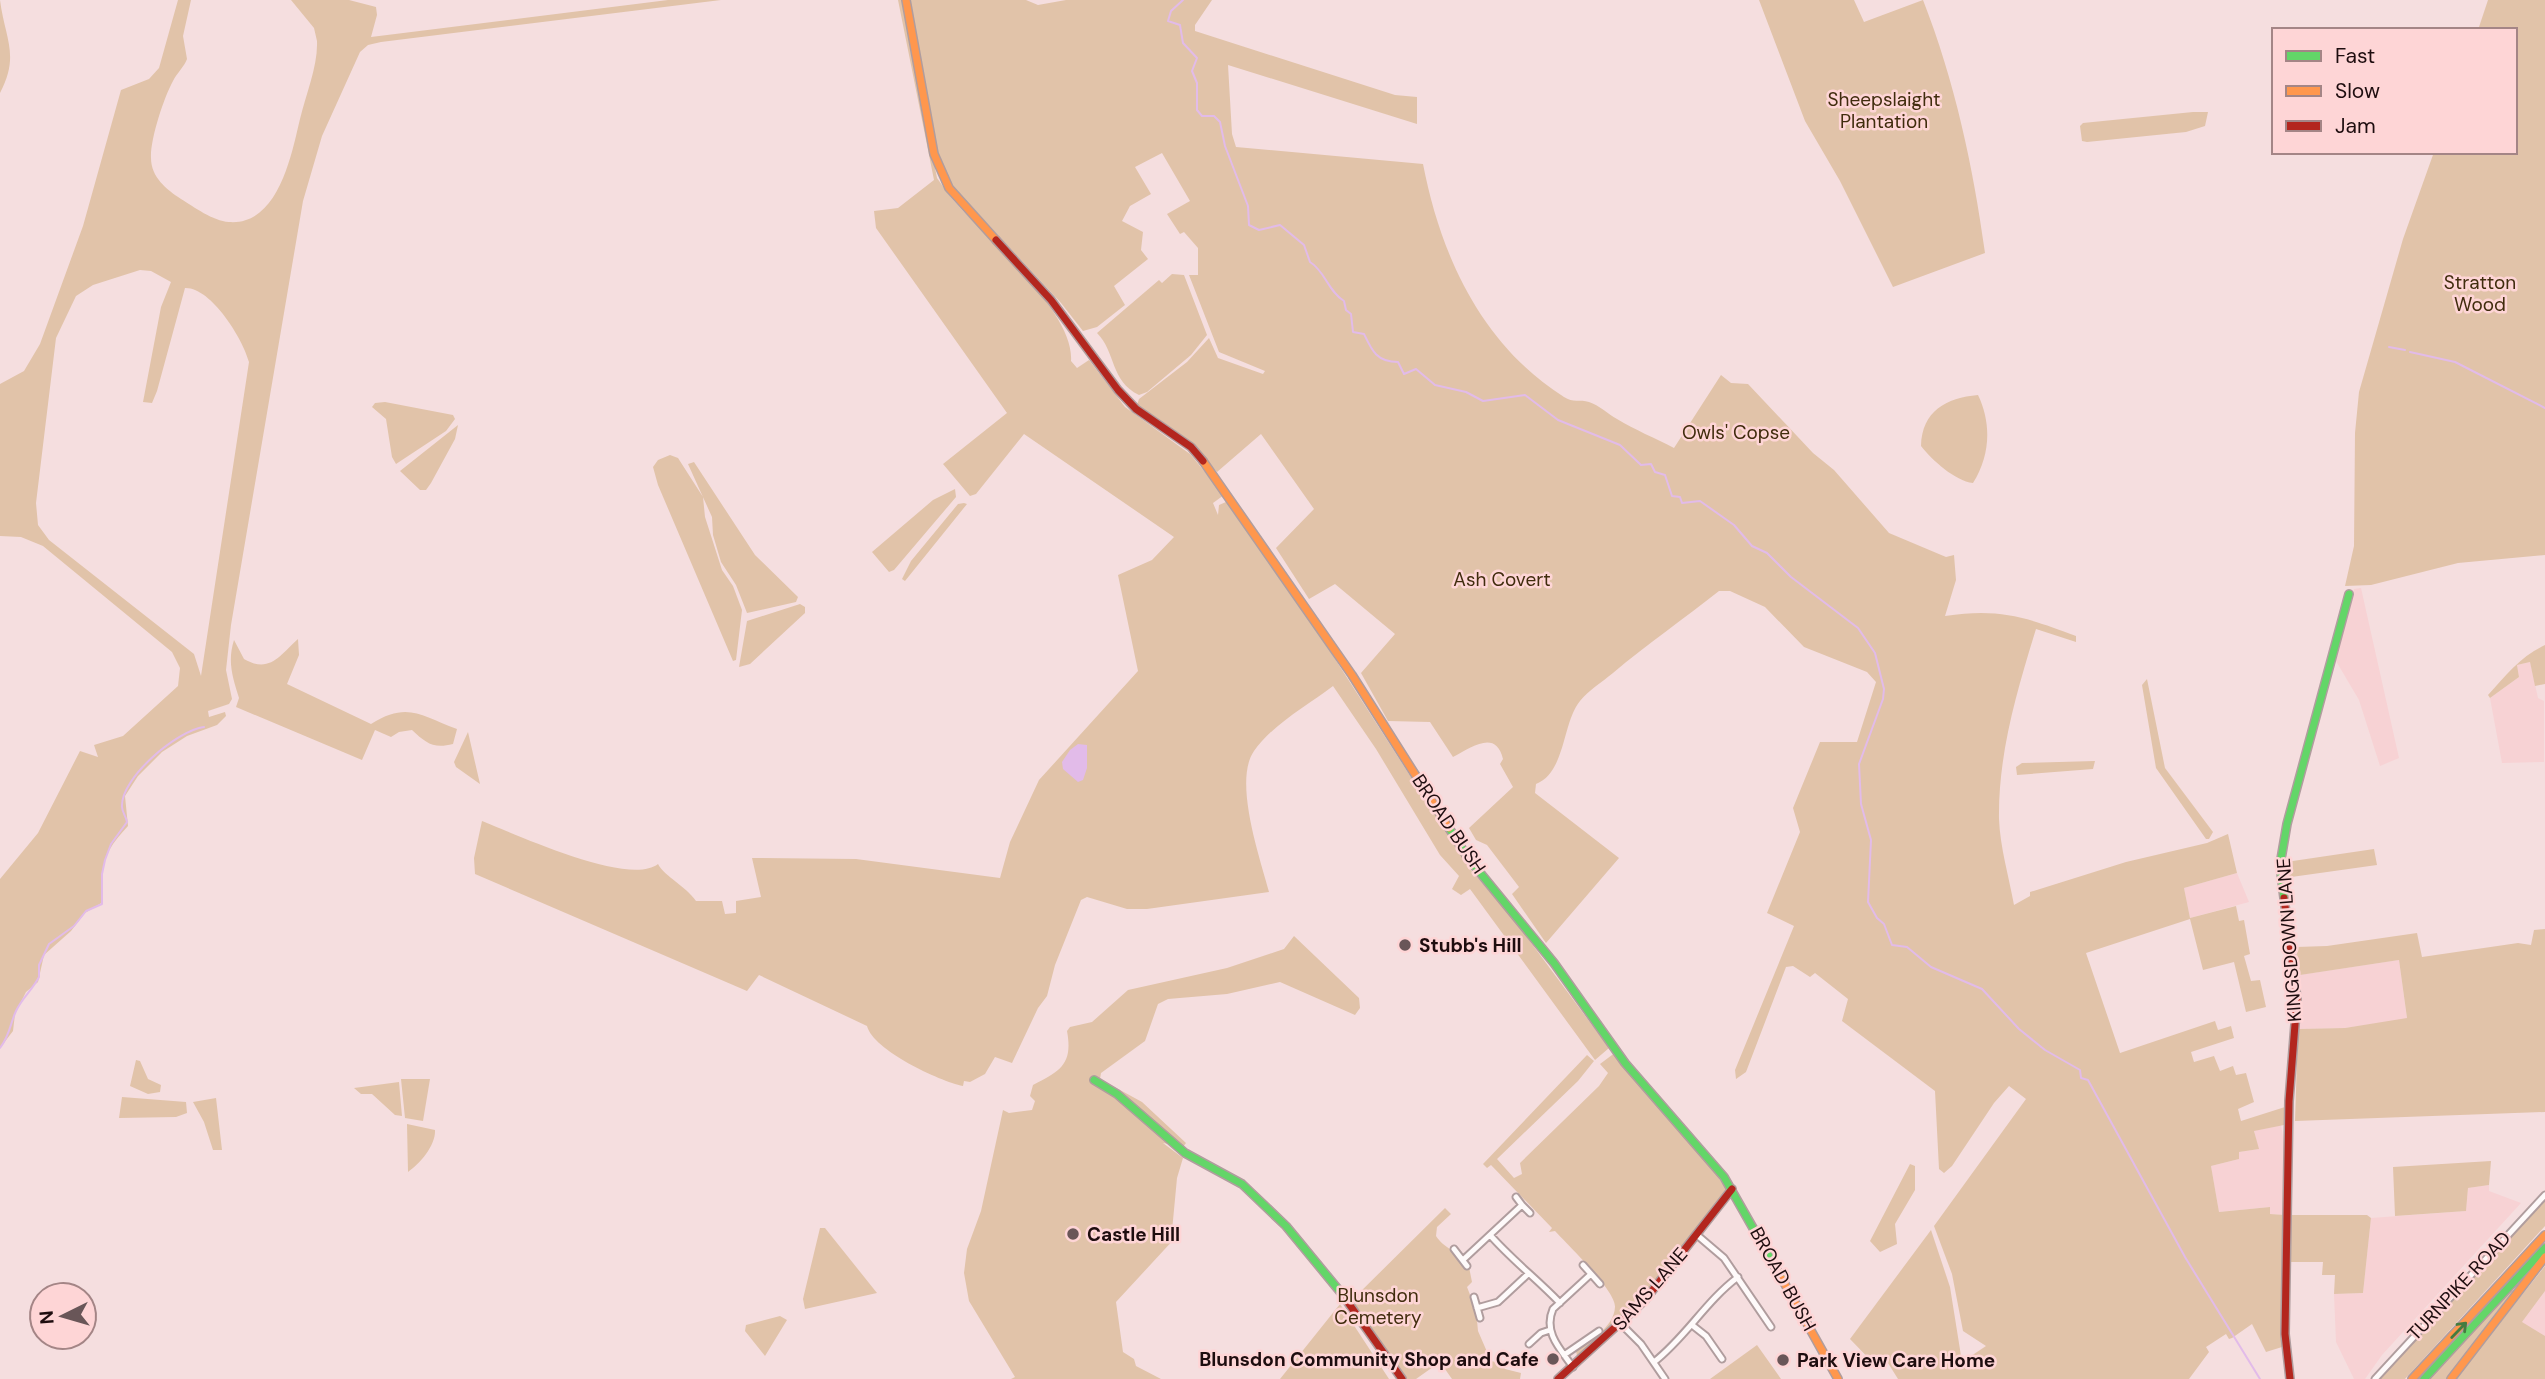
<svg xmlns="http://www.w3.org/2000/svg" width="2545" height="1379" font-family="'DM Sans',sans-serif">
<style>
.built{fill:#f7d2d4}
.green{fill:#e1c3a9;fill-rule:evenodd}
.water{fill:#e2bbe9}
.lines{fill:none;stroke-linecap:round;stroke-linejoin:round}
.stream{stroke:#e2bbe9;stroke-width:2}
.street-casing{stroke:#b09d9e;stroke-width:9}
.fast-casing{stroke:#b09d9e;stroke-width:10}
.slow-casing{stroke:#b09d9e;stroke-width:10}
.jam-casing{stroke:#b09d9e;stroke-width:10}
.street{stroke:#fefafa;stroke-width:5}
.fast{stroke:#63d668;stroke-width:7}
.slow{stroke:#ff974d;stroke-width:7}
.jam{stroke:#b3261e;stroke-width:7}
.oneway{stroke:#447c40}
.poi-dot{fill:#695658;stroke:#fed5d6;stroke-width:2.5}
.labels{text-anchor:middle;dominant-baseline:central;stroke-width:5;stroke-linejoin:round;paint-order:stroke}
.park-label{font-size:19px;fill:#402c0d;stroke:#fed5d6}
.street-label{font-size:19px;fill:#1e0d0f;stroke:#fed5d6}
.poi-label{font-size:19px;font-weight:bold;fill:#1e0d0f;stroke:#fed5d6;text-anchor:start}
</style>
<rect width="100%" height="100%" fill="#f5dedf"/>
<!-- built -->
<path class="built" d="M2361 588 2399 758 2380 766 2359 700 2336 661 2354 589Z
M2530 662 2538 698 2544 701V762L2502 763 2490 698 2519 677 2517 665Z
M2237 873 2249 902 2190 918 2184 888Z
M2399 960 2407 1019 2345 1028 2298 1029 2299 975Z
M2281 1125 2286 1154 2285 1215 2270 1214 2269 1207 2219 1212 2211 1166 2239 1159V1152L2258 1149 2254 1130Z
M2489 1185V1191L2521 1203 2382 1355 2365 1379H2354L2336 1342 2334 1294 2363 1293 2371 1218 2466 1211 2468 1188Z
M2545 1291V1372L2516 1330Z"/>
<!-- green -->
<path class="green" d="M0 0C5 39 20 55 0 93Z
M178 0H191L183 36 187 59C184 67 177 73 173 81 164 97 150 140 151 158 151 177 166 189 181 199 194 207 213 221 229 222 279 226 292 152 300 119 306 94 318 66 317 41L314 28 291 0H349L376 7 377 15 371 37 668 0H721L381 42 368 45 360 52 322 136 303 201 231 625 226 670 232 699 229 704 208 711 209 717 225 712 226 716 217 725 187 736 162 752 138 776 125 796 128 826C103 853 100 865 103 902L85 913 71 931 44 955 38 982 26 992 15 1014 13 1031 0 1048V879L38 833 80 751 98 757 94 745 123 736 178 686 180 668 172 652 43 546 21 537 0 536V384L24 371 40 344 83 226 121 90 149 79 159 68ZM140 270 151 271 171 282 161 307 143 402 152 403 157 391 185 288C211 287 243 339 249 362L201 676 194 654 49 540 38 525 36 503 56 338 76 296 93 285Z
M898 0H902L937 178 949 195C980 233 1075 311 1071 361L1077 368 1089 360 1125 407 1190 454 1224 495 1213 503 1218 515 1219 505 1226 502 1234 509 1308 617 1470 869 1515 921 1609 1048 1595 1060 1470 889 1461 895 1452 889 1459 876 1440 855 1376 749 1333 686C1308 705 1272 725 1254 751 1233 781 1260 858 1269 892L1147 909H1127L1087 897 1081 900 1055 965 1047 996 1038 1008 1012 1063 995 1057 985 1074 970 1082 964 1081 963 1086C939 1081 873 1050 867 1026L759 975 747 991 475 874 474 858 482 821C515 834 629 887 658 864 665 877 686 886 696 901H722L725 914 736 913V901L761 897 752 858 856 859 1000 878 1010 842 1039 780 1138 671 1118 575 1152 560 1174 537 1024 434 976 494 970 496 943 464 1007 413 876 228 874 211 898 208 934 180Z
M909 0H1026L1038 5 1066 0H1212L1195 25V31L1395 95 1417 97V124L1228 65 1232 134 1236 147 1423 164C1441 257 1482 345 1564 397 1573 403 1580 399 1589 402 1599 405 1608 414 1617 419 1635 430 1655 438 1674 448L1721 375 1731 383 1748 384 1813 453 1834 470 1889 533 1946 557 1954 555 1956 580 1945 616C2000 608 2025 617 2076 636V642L2036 629C2017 691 1998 754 1999 819 2000 847 2009 877 2014 905L2030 896V892L2126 862 2207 843 2228 834 2237 873 2184 888 2190 918 2236 906 2239 921 2244 920 2250 954 2244 956 2251 981 2260 980 2266 1007 2246 1012 2234 962 2203 970 2190 919 2086 953 2120 1053 2215 1021 2218 1030 2231 1026 2234 1038 2191 1052 2194 1062 2214 1056 2220 1071 2233 1066 2236 1075 2246 1073 2254 1102 2238 1109 2241 1121 2285 1107 2284 1125 2254 1131 2259 1149 2239 1152V1159L2211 1166 2219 1212 2270 1207V1214L2285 1215 2282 1347 2266 1352 2252 1324 2232 1338 2229 1339 2226 1334 2206 1347 2209 1352 2189 1379H1898L1888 1363 1878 1368 1850 1339 1931 1230 1950 1287 1962 1362 1986 1346 1963 1331 1952 1274 1934 1226 2026 1099 2009 1086 1994 1103 1952 1166 1944 1173 1939 1169 1935 1091 1842 1021 1848 999 1815 973 1810 977 1793 966 1786 967 1746 1072 1736 1079 1735 1070 1794 926 1767 913 1800 832 1793 808 1820 742H1857L1876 682 1867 672 1804 647 1765 607 1730 591H1719C1684 619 1647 644 1613 673 1602 682 1589 690 1580 701 1562 723 1566 772 1536 784L1535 793 1619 858 1546 943 1512 894 1519 887 1487 845 1476 840 1469 828 1513 787 1500 764 1503 759C1496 729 1472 747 1453 757L1430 722 1388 721 1361 673 1395 634 1335 584 1309 599 1276 548 1314 509 1261 434 1217 472 1188 440 1137 405 1139 399 1187 362 1209 338 1218 358 1263 374 1265 371 1219 352 1189 275H1198V248L1184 232 1180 234 1167 214 1190 201 1162 153 1135 167 1151 194 1130 206 1122 221 1143 232 1141 250 1148 259 1114 286 1125 305 1097 327 1083 331 1061 303 947 180 934 143Z
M1759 0H1854L1864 22 1923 0C1955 82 1973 166 1985 253L1893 287 1840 181 1805 121Z
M2488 0H2545V555L2458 563 2371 585 2345 586 2354 546 2355 433 2359 392 2403 239 2434 152H2515V30H2478Z
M2193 112H2208L2205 126 2186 132 2087 142 2082 141 2080 126 2083 123Z
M1172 274 1184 275 1207 335 1191 355 1147 392 1139 395C1110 381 1116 352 1097 333L1159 280 1162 283Z
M1978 395C1992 424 1990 456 1973 483 1955 481 1932 460 1921 446 1922 411 1946 398 1978 395Z
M385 402 453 415 455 419 446 431 396 464 392 457 386 419 372 407 375 403Z
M458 425 455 439 431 483 426 490H420L400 471Z
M670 455 678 458 703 497 705 517 722 570 733 586 742 610 736 660 733 661 658 485 653 467 658 460Z
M694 462 755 555 798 597 796 602 747 613 736 585 721 562 713 535 712 517 688 464Z
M955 489 956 497 894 570 889 572 872 552 933 500Z
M964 503 967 504 905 581 902 579 911 561 958 504Z
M800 604 805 607V613L750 664 739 667 747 621Z
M298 639 299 655 287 684 371 724C408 701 421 716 457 729L453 744C433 749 426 743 412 730L399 732 391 737 375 730 362 760 236 707 239 698C233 678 227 662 234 640L244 659C270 674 280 655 298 639Z
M2545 645V684L2535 686 2530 662 2517 665 2519 677 2490 698 2488 695C2506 675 2521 656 2545 645Z
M2147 679 2165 768 2213 832 2209 839H2206L2156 768 2142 685Z
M468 732 480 784 456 767 454 762Z
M2095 761 2093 769 2017 775 2016 767 2022 763Z
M2374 849 2377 865 2285 878 2286 862Z
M2545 929V1112L2295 1121 2298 1029 2345 1028 2407 1018 2399 960 2300 975 2296 947 2327 946 2417 933 2422 957 2518 943 2531 945 2534 930Z
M1294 936 1359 998 1360 1008 1355 1015 1280 982 1227 994 1168 999 1158 1004 1145 1041 1101 1073 1100 1079 1142 1102 1186 1143 1183 1147 1163 1143 1183 1158 1177 1178 1172 1231 1176 1237 1116 1302 1123 1352 1134 1359 1136 1366 1161 1379H1011L1015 1377 969 1301 964 1273 967 1249 981 1211 1003 1110 1009 1113 1032 1110 1035 1101 1030 1096 1033 1085C1061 1071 1073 1064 1067 1031L1070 1027 1092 1022 1128 990 1227 968 1284 949Z
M1616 1052 1658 1107 1707 1160 1726 1189C1711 1221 1607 1342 1577 1356L1576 1351C1590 1341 1614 1327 1615 1307 1616 1291 1568 1245 1555 1231L1549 1232 1552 1228 1491 1165 1487 1168 1483 1164 1587 1055 1594 1061 1578 1081 1497 1159 1514 1178 1522 1174 1520 1163 1599 1086 1608 1073 1600 1064Z
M136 1060 140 1061 148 1079 161 1085 160 1092 148 1094 130 1086Z
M401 1079H430L423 1121 405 1118Z
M399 1082 402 1116 395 1115 372 1094H361L354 1088Z
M122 1097 186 1102 187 1113 176 1117 119 1118Z
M216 1098 222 1150H213L204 1122 193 1102Z
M407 1124 435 1130C436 1145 420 1164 408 1172Z
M2491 1161 2489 1185 2468 1188 2466 1211 2395 1216 2393 1167Z
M1910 1164 1915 1166V1190L1895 1224 1897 1244 1880 1252 1870 1241Z
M2545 1199V1226L2405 1379H2379Z
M1445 1208 1451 1214 1437 1227 1436 1236C1444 1249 1459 1250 1464 1268L1469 1267 1472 1282 1467 1287 1476 1310 1478 1331 1491 1361 1500 1363 1505 1369 1521 1373 1520 1379H1452L1440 1362 1416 1379H1405L1349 1303Z
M2291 1215H2367L2371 1218 2363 1293 2334 1294 2335 1275H2322L2323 1262H2289Z
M820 1228H825L877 1293 805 1309 803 1299Z
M2545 1266V1291L2522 1322 2545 1336V1379H2455Z
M2514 1290 2447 1379H2429L2511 1291Z
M1340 1304 1389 1379H1280Z
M780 1316 787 1320 765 1356 745 1331 746 1325Z
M1757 1345 1781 1379H1710Z"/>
<!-- water -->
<path class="water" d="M1078 744 1087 745V768L1083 780 1078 782 1063 769 1062 762 1070 750Z"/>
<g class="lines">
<!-- stream -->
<path class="stream" d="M1183 0 1171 11 1168 21 1180 25 1183 43 1197 58 1192 71 1197 83V110L1202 116H1214L1220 122 1225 146 1248 206 1249 225 1259 230 1280 225 1304 245 1310 262C1325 271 1328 291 1344 301L1346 310 1351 314 1353 332 1364 334C1372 351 1377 362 1398 362L1404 374 1416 369 1435 385 1466 392 1483 401 1525 395 1558 420 1620 445 1641 465 1651 464 1655 472 1665 475 1672 496 1680 497 1682 503 1700 501 1734 525 1752 546 1767 553 1791 577 1858 628 1875 653 1884 689 1883 699 1859 764 1861 804 1871 840 1868 902 1877 918 1884 924 1892 945 1907 947 1931 967 1982 989 2019 1029 2045 1050 2080 1070 2081 1078 2088 1080 2185 1257 2260 1379
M2389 347 2405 350
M2410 352 2455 362 2545 408
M0 1048C10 1035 10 1024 16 1011 22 998 33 989 39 977V965L49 944 74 926 86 911 102 904V874L105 860 111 844 127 822C126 816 122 812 122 807 120 778 178 730 204 727"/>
<!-- street casing -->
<g class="street-casing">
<path id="street" d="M1522 1205 1530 1213
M1490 1235C1512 1260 1537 1279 1560 1303
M1697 1235 1724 1258 1771 1327
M1454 1249 1467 1266
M1464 1259 1522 1205 1516 1197
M1583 1265 1600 1284
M1474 1297 1480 1318
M1477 1308 1498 1302 1528 1274
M1621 1324 1641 1344 1665 1379
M1692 1325 1706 1336 1722 1359
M1529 1344 1541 1333 1550 1330
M1564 1355 1599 1331
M1654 1362C1686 1337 1705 1302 1738 1277
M1573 1367C1560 1349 1543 1332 1553 1309L1591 1274
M2375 1379 2545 1195"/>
</g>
<!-- fast casing -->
<g class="fast-casing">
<path id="fast" d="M1449 828 1468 858 1554 963 1625 1063 1724 1177 1782 1279
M2284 898 2280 865 2287 824 2349 594
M1094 1080 1117 1094 1185 1153 1242 1184 1286 1226 1342 1294
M2424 1379 2545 1248"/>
</g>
<!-- slow casing -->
<g class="slow-casing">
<path id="slow" d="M906 0 934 154 949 188 996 240
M1203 461 1352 675 1449 828
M1782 1279 1838 1379
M2412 1379 2545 1235
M2451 1379 2545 1257"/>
</g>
<!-- jam casing -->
<g class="jam-casing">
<path id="jam" d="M996 240 1051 300 1118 390 1136 409 1191 447 1203 461
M2284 898 2297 999 2289 1101 2285 1334 2290 1379
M1342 1294 1402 1379
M1558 1379 1645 1300 1732 1189"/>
</g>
<!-- street -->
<use href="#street" class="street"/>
<!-- fast -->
<use href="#fast" class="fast"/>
<!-- slow -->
<use href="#slow" class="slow"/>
<!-- jam -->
<use href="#jam" class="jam"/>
</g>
<!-- one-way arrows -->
<defs><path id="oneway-shaft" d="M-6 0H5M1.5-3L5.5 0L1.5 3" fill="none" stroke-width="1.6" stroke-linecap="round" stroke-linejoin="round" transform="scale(1.75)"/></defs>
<use class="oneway" href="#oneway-shaft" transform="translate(2459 1330) rotate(-46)"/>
<!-- markers -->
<g class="poi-dot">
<circle cx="1405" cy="945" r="7"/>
<circle cx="1073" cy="1234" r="7"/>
<circle cx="1553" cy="1359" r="7"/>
<circle cx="1783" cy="1360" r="7"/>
</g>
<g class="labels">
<!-- park labels -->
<g class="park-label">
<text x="1884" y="99">Sheepslaight<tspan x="1884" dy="22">Plantation</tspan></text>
<text x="2480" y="282">Stratton<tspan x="2480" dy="22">Wood</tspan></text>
<text x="1736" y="432">Owls' Copse</text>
<text x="1502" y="579">Ash Covert</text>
<text x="1378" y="1295">Blunsdon<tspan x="1378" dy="22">Cemetery</tspan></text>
</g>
<!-- street labels -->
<g class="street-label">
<text transform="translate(1449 824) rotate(56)">BROAD BUSH</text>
<text transform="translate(2289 940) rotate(-94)">KINGSDOWN LANE</text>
<text transform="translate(1783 1279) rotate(61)">BROAD BUSH</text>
<text transform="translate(2459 1286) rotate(-47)">TURNPIKE ROAD</text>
<text transform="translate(1650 1289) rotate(-49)">SAMS LANE</text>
</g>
<!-- poi labels -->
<g class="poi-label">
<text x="1419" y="945">Stubb's Hill</text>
<text x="1087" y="1234">Castle Hill</text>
<text x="1539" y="1359" text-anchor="end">Blunsdon Community Shop and Cafe</text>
<text x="1797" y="1360">Park View Care Home</text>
</g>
</g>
<!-- legend -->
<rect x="2272" y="28" width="245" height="126" fill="#fed5d6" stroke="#a48586" stroke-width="2"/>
<rect x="2286" y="51" width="35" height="10" fill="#63d668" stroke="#a48586" stroke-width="2"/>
<text x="2335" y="63" font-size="21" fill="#1e0d0f">Fast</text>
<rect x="2286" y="86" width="35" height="10" fill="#ff974d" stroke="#a48586" stroke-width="2"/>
<text x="2335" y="98" font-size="21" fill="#1e0d0f">Slow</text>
<rect x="2286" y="121" width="35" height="10" fill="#b3261e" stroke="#a48586" stroke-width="2"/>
<text x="2335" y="133" font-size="21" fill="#1e0d0f">Jam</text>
<!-- north arrow -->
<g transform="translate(63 1316) rotate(265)"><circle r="33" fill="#fed5d6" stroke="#a48586" stroke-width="2"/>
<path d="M0-5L12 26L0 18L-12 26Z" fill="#695658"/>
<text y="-10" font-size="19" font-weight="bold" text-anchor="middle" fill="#1e0d0f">N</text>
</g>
</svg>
